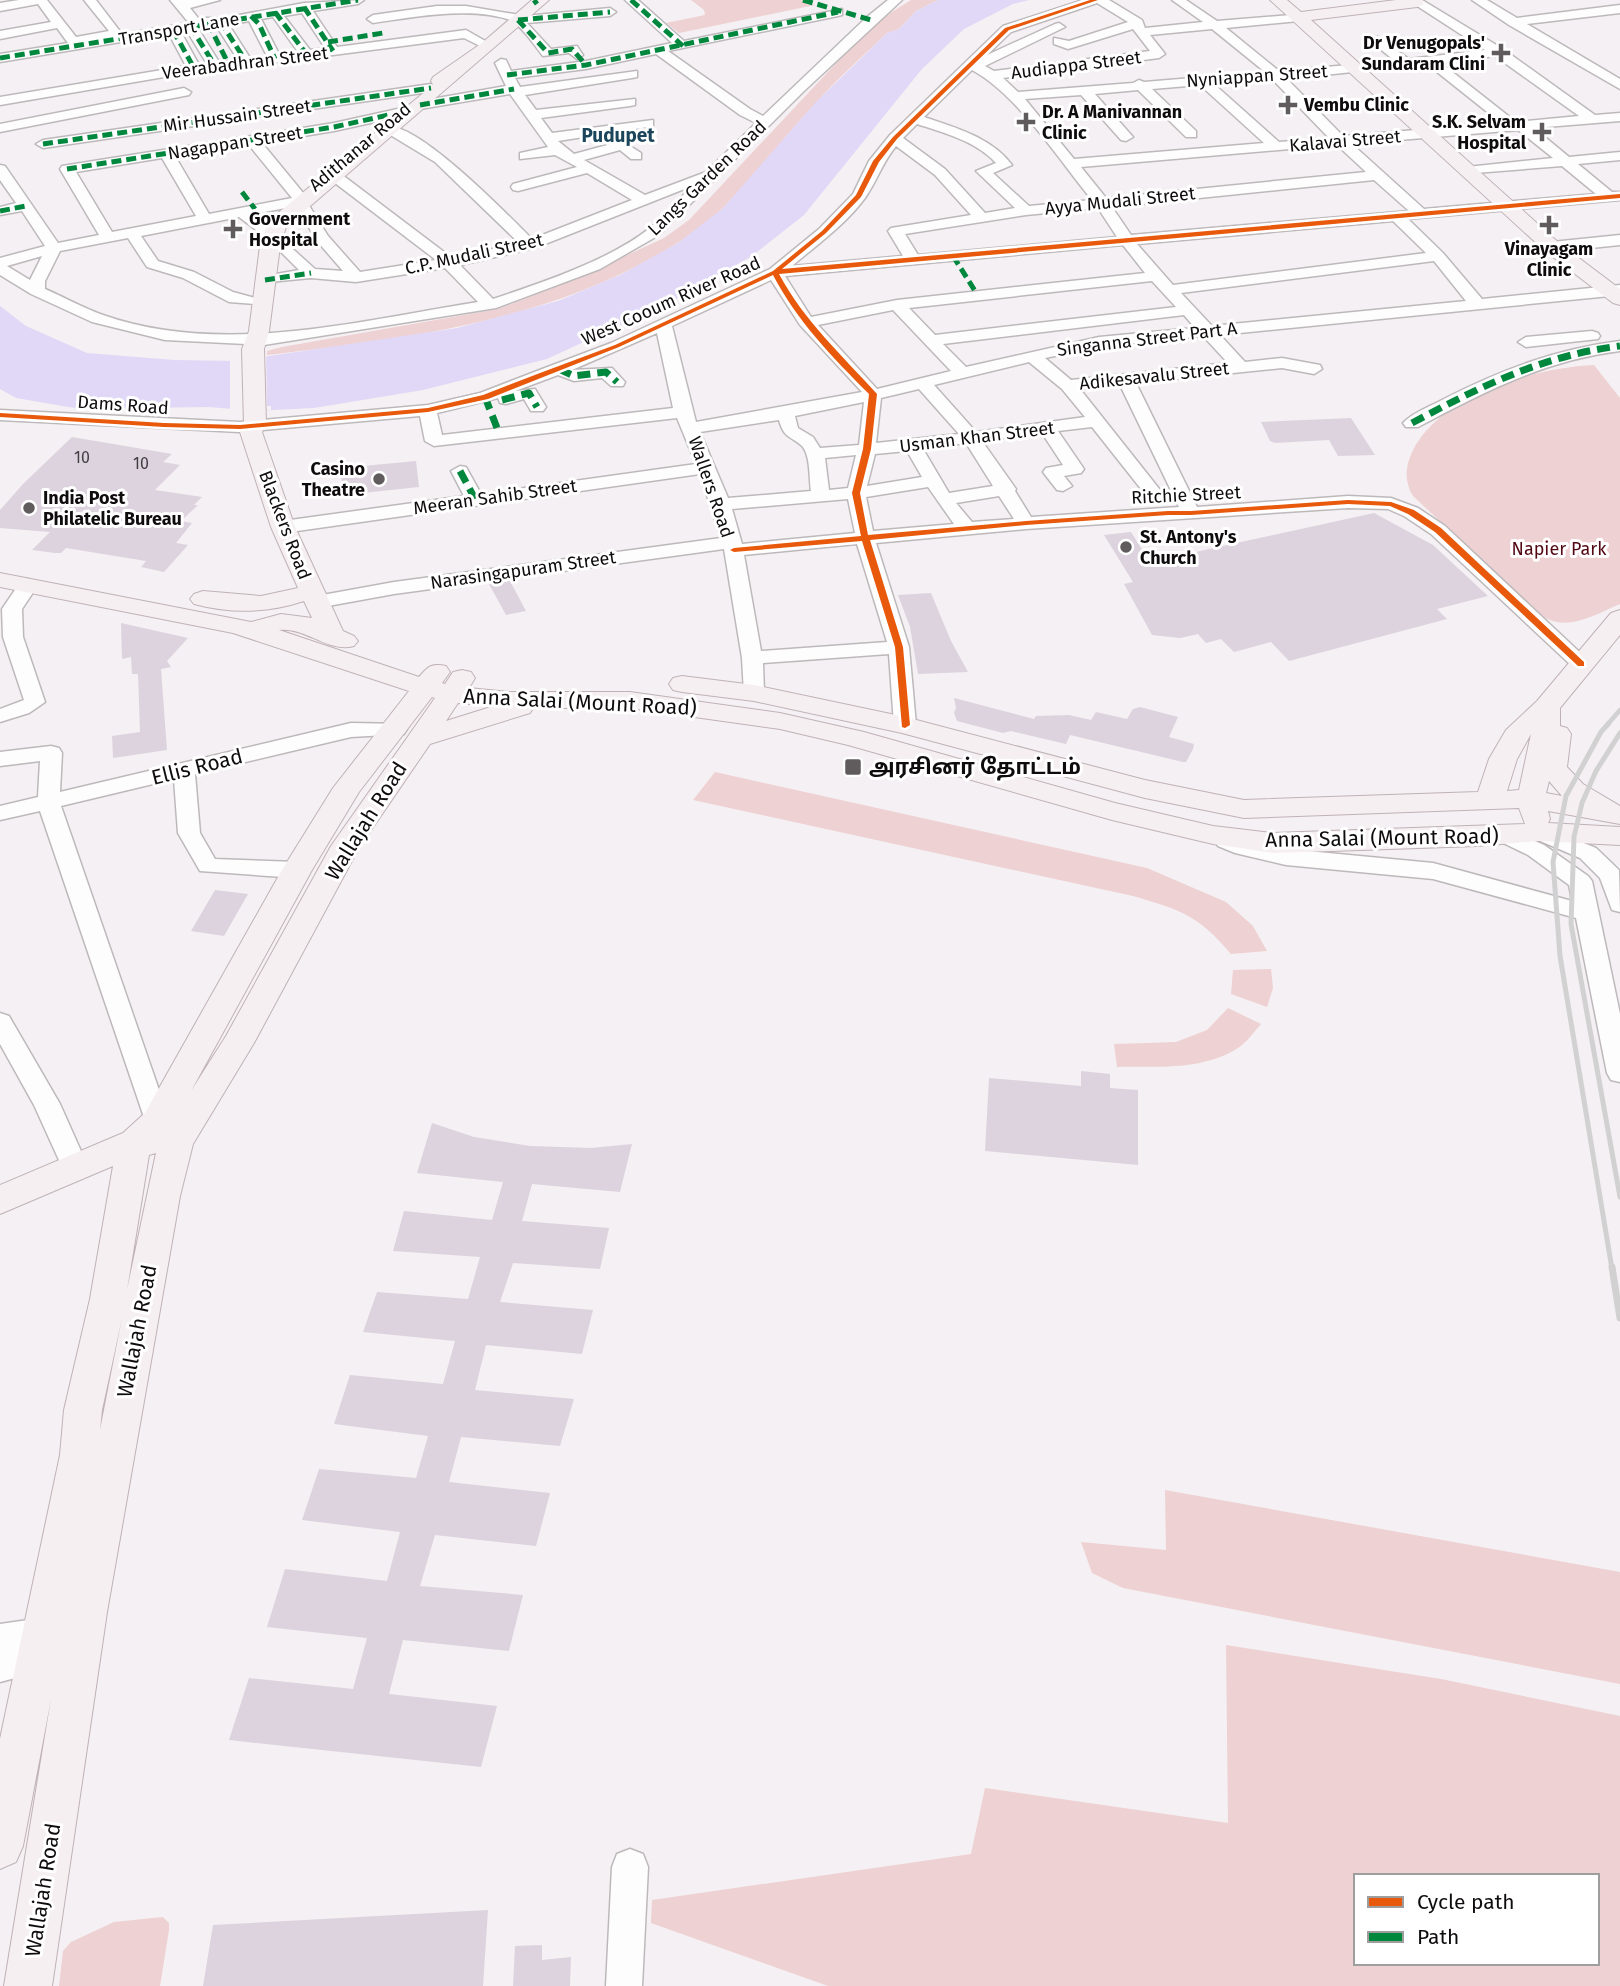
<svg xmlns="http://www.w3.org/2000/svg" width="1620" height="1986" font-family="'Fira Sans','Noto Sans Tamil',sans-serif">
<style>
.green{fill:#eed1d2;fill-rule:evenodd}
.water{fill:#e1d8f7}
.pier{fill:#f5f0f3}
.building{fill:#dcd3de}
.lines{fill:none;stroke-linecap:round;stroke-linejoin:round}
.minor-casing{stroke:#bdb9bb;stroke-width:3}
.major-casing{stroke:#bfb2b7;stroke-width:2}
.minor{fill:#fefdfd;fill-rule:evenodd}
.major{fill:#f6eff1;fill-rule:evenodd}
.rail-far2{stroke:#d2d1d2;stroke-width:4.5}
.rail-far1{stroke:#d2d1d2;stroke-width:5}
.rail{stroke:#d2d1d2;stroke-width:7}
.quiet-far1{stroke:#00873e;stroke-width:5;stroke-dasharray:10 5;stroke-linecap:butt}
.quiet{stroke:#00873e;stroke-width:7;stroke-dasharray:13 7;stroke-linecap:butt}
.cycleway-casing{stroke:#fff;stroke-width:5}
.cycleway{fill:#e8590c;fill-rule:evenodd}
.poi-dot{fill:#605c5e;stroke:#fff;stroke-width:2.5}
.labels{text-anchor:middle;dominant-baseline:central;stroke-width:6;stroke-linejoin:round;paint-order:stroke}
.far-number-label{font-size:16px;fill:#423e42}
.far-street-label{font-size:18px;fill:#0f0c0e;stroke:#fff}
.far-poi-label{font-size:18px;font-weight:bold;fill:#0f0c0e;stroke:#fff;text-anchor:start}
.far-park-label{font-size:18px;fill:#520914;stroke:#fff}
.far-neighbourhood-label{font-size:19px;font-weight:bold;fill:#1a455b;stroke:#fff}
.street-label{font-size:21px;fill:#0f0c0e;stroke:#fff}
.poi-label{font-size:21px;font-weight:bold;fill:#0f0c0e;stroke:#fff;text-anchor:start}
</style>
<rect width="100%" height="100%" fill="#f5f0f3"/>
<!-- green -->
<path class="green" d="M691 0H801L815 5 679 33 666 23 705 15 704 10Z
M911 0H938L916 11 899 29 887 33C863 56 837 79 815 104 784 137 756 175 724 207 703 228 676 245 650 259 532 324 399 339 267 355V351L282 347 498 309 578 278 664 238 689 220 855 43 884 17Z
M1594 365 1620 398V604C1592 616 1565 634 1538 613L1413 496C1406 485 1405 472 1409 460 1429 398 1536 367 1594 365Z
M715 772 1147 868 1226 902 1253 926 1267 951 1231 954C1198 915 1181 910 1133 896L693 800Z
M1271 969 1273 988 1267 1007 1231 994 1233 970Z
M1228 1008 1261 1024C1254 1032 1247 1042 1238 1048 1202 1071 1157 1066 1117 1067L1114 1044 1176 1042 1207 1030Z
M1165 1490 1620 1572V1684L1123 1588 1092 1573 1081 1542 1166 1550Z
M1226 1645 1441 1679 1620 1716V1986H828L651 1923 652 1900 971 1854 985 1788 1228 1823ZM1356 1876H1597V1963H1356Z
M163 1917 169 1923V1930L160 1986H59L63 1951 71 1942 114 1922Z"/>
<!-- water -->
<path class="water" d="M938 0H1029L1013 4 964 29 922 69 804 215 752 256 674 300 547 359 423 390 314 408 254 411 209 407 80 409 16 398 0 389V306L26 326 87 353 175 360 235 361 457 328 558 301 620 275 678 243 723 208 816 102 887 33 899 29 916 11Z"/>
<!-- pier -->
<path class="pier" d="M266 351 267 406H271V410L230 411V358Z"/>
<!-- building -->
<path class="building" d="M1351 418 1375 455 1338 456 1329 440 1275 443 1270 441 1261 422Z
M72 437 172 454 163 462 180 465 155 490 202 497 194 505H198L181 521 192 523 176 543 188 545 164 572 141 567 146 561 66 548 61 553H55L32 550 50 532 0 528V510L23 484Z
M416 461 419 487 344 495 341 492 342 468Z
M1374 513 1433 545 1488 596 1437 609 1447 619 1289 661 1271 642 1234 652 1221 639 1206 643 1198 634 1180 638 1152 635 1124 584 1133 582 1104 535 1131 532 1150 562Z
M510 581 526 611 506 615 489 584Z
M931 593 951 641 968 672 918 674 910 627 898 595Z
M121 623 188 638 167 661 171 667 161 669 167 750 113 758 112 736 140 732 138 674H132L131 657 122 659Z
M954 698 1034 719 1036 716 1069 715 1091 720 1096 712 1127 719 1133 709 1140 707 1178 717 1169 737 1194 744 1193 749 1186 762H1183L1070 735 1066 744 1011 731 1003 733 957 721 954 713 956 708Z
M215 890 248 894 224 936 191 931Z
M1081 1071 1110 1074V1088L1138 1090V1165L985 1151 989 1078 1081 1086Z
M432 1123 474 1137 530 1146 591 1148 632 1144 620 1192 532 1184 522 1221 609 1228 600 1269 513 1263 500 1302 593 1310 582 1354 486 1345 475 1390 574 1399 560 1446 461 1437 449 1482 550 1493 536 1546 435 1535 420 1586 523 1595 509 1651 403 1640 389 1694 497 1706 481 1767 229 1740 249 1678 353 1689 367 1638 267 1627 285 1569 387 1581 400 1532 302 1520 319 1469 416 1478 428 1436 334 1424 350 1375 443 1384 455 1341 363 1332 377 1292 468 1299 480 1257 393 1251 404 1211 492 1220 503 1182 417 1173Z
M488 1910 483 1986H203L213 1925Z
M542 1945V1960L571 1957 570 1986H513L515 1946Z"/>
<g class="lines">
<!-- minor casing -->
<g class="minor-casing">
<path id="minor" d="M19 0H47L76 37 109 31 84 0H96L122 34 189 23 170 0H220L190 8 198 18H223L304 3 364 0 358 4 313 11 337 47 466 30 494 46 488 50 464 38 164 77 0 105V97L186 66 169 34 0 62V54L68 43 57 28 0 39V31L51 22 38 4 0 11V3ZM302 13 325 48 310 50 284 16ZM273 17 298 52 279 54 261 19ZM249 21 267 56 250 58 229 25ZM217 27 238 60 219 62 199 30ZM187 31 207 64 199 65 181 32Z
M625 0H638L684 41 842 9V15L838 16 668 51 750 109 763 116 867 17 888 0H902L804 91 659 235 600 269 496 308 264 345 165 340 92 322 31 294 0 275V258L45 246 22 211 0 215V207L16 203 0 180V165L5 166 58 243 99 235 60 169 62 166 334 123 402 108 409 112 407 115 334 131 262 143 304 194 305 199 328 236 360 272 436 260 331 180 329 177 331 174H341L452 258 519 243 435 162 387 133V127C417 121 509 216 532 239L632 200 587 173 518 191 513 190 511 187 513 184 577 167 555 155 520 159V153L548 147 510 94 420 109 413 105 420 101 506 86 495 63 501 59 506 60 511 71 586 61 672 43ZM656 54 740 115 756 123 706 172 645 195 584 160 620 150 631 159H641V153L622 141 574 154 558 141 648 127 653 126V120L552 133 541 118 630 106 635 105V99L536 110 525 95 632 78 637 77V71L520 87 515 78 586 69ZM249 145 292 198 209 214 175 156ZM162 158 196 216 112 232 76 172ZM692 186C678 200 665 216 650 228 610 260 541 283 493 299L460 265 535 248ZM296 206 317 241 343 271 315 269 254 214ZM239 217 268 239 299 270 259 277 257 280 259 283 311 278 356 282 445 268 478 302C358 321 222 357 103 315 83 308 64 297 45 289V281L60 251 128 238 147 267 183 278 229 302 255 304 257 301 255 298 233 292 194 272 158 261 141 236ZM42 256 30 280 7 266Z
M1083 0H1109L1142 20 1145 28 1203 22 1172 0H1186L1217 21 1303 14V20L1299 21 1226 28 1279 71 1395 61 1374 44V38L1378 37 1409 59 1485 50 1411 2 1422 0 1503 49 1595 115 1620 113V121L1534 128 1569 157 1620 152V160L1578 164 1612 192H1620V200L1408 219 1443 253 1482 299 1620 285V295L1220 335 1245 362 1282 358 1320 365 1322 369 1314 374 1282 368 1136 383 1197 507 1348 496 1391 498 1418 508 1445 526 1588 660 1591 664 1588 668H1574L1431 534 1404 516 1388 509 1348 508 1026 529 876 543 909 647 916 725 912 730H898L894 725 889 654 763 663 764 693 761 697H747L744 693 742 658 724 549 394 594 317 608 307 602 317 596 394 582 721 538 700 474 283 533 274 527 283 521 464 496 451 471 460 466 466 467 481 494 696 464 677 418 434 446 425 441 420 416 240 432 0 420V410L240 422 428 405 480 393 537 371 611 343 770 269 819 229 853 194 869 161 890 135 1003 26ZM1097 3 1128 22 1069 41 1054 38V44L1068 49 1133 29 1150 51 994 71 985 66 1065 27 1059 23 1055 24 987 55 1011 32ZM1212 29 1265 72 1144 82 1139 80 1133 83 1018 92 1003 78 1159 58 1165 54 1150 35ZM1495 56 1579 116 1516 122 1441 63ZM1427 64 1501 123 1343 136 1287 79ZM972 70C1017 94 1059 160 1092 200L1029 206 993 173 1012 165C991 137 956 128 924 117ZM1273 80 1329 138 1279 142 1214 84ZM1200 85 1264 143 1074 159 1025 99 1081 95 1121 140 1126 141 1133 137 1095 94 1138 90 1186 137H1196V131L1152 89ZM917 124C944 133 976 141 996 163L976 171 1015 208 985 213 945 169 903 138ZM1518 130 1553 158 1467 167 1460 171 1462 174 1562 166 1596 194 1424 209 1352 144ZM1337 145 1366 172 1106 198 1081 167ZM896 146 935 175 971 215 891 228 888 231 903 256 792 266C817 245 846 224 865 198 877 181 882 163 896 146ZM1374 180 1409 211 1131 235 1112 207ZM1098 208 1117 237 918 255 905 234 1026 215ZM1393 221 1426 253 1173 285 1137 244ZM1123 245 1145 273 897 300 811 317 785 276ZM1434 261 1466 301 1212 326 1181 293ZM771 280 800 325 862 392 696 422 672 326ZM1152 281 1176 307 935 335 909 308ZM893 310 951 371 877 389 818 325ZM1184 315 1195 328 1099 337 966 367 943 344ZM657 333 673 408 442 435 437 413 498 398 500 403 506 404 524 399 531 411H543L546 407 535 389 515 391 558 375 574 381 602 378 611 386H623L625 382 612 368 572 370ZM1203 336 1228 363 1071 380 1045 358 1099 347ZM1029 362 1062 389 1085 417 976 432 934 385ZM1120 385 1179 507 1031 517 1015 491 1016 489 982 441 1042 433 1063 465 1046 468 1043 472 1057 490 1063 491 1072 486 1064 476 1081 473 1084 469 1058 431 1092 427 1149 499 1155 500 1164 495 1080 389ZM919 389 959 434 876 443 881 398ZM864 402 859 445 820 448 813 437 798 428 795 416ZM779 420C784 438 789 435 801 445 811 454 809 479 811 491L728 498 700 432ZM966 443 993 486 949 493 923 449ZM907 451 922 477 867 486 875 454ZM856 455 848 488 829 490 825 458ZM928 487 954 524 873 531 866 497ZM999 496 1014 519 972 522 956 503ZM848 499 855 533 742 544 732 509ZM857 544 887 642 761 651 744 555Z
M1472 0H1487L1517 18 1620 5V13L1527 24 1620 79V89L1509 25Z
M437 6H466L525 16 610 8 616 12 610 16 527 23 551 49 577 46 583 55 577 59 569 53 543 56C535 46 521 25 510 20 472 6 412 17 373 23L367 19 373 15Z
M431 84 438 88 436 91 43 148 36 144 43 140Z
M184 88 191 92 189 95 0 132V124Z
M1620 235V245L1552 252 1544 247 1552 242Z
M1592 331 1598 333 1600 336 1598 339 1526 347 1518 342 1526 337Z
M1620 341V351C1546 360 1483 392 1418 427H1406L1403 423C1412 413 1429 407 1440 401 1498 371 1555 349 1620 341Z
M28 579 38 585 22 609 23 637 45 702 29 713 0 722V709L24 700 3 637 2 609 21 581Z
M351 723 404 724 407 729 404 734 351 737 195 774 200 833 215 859 297 862 305 865 308 870 305 875 297 878 200 871 178 833 174 779 61 806 170 1122 166 1129 157 1132 148 1129 40 811 0 820V806L38 797 40 761 0 766V752L51 746 59 748 62 753 60 792Z
M1539 825 1596 848 1619 870 1620 912 1612 910 1600 878 1580 858 1531 837 1528 832 1531 827Z
M1505 828 1544 845 1588 876 1592 881 1620 1014V1082L1611 1080 1607 1073 1576 918 1433 879 1286 865 1235 853 1218 846 1215 841 1218 836 1226 834 1286 849 1433 863 1572 901 1569 885 1528 855 1497 840 1494 835 1497 830Z
M0 1013 9 1016 60 1104 89 1169 85 1176 76 1179 67 1176 63 1169 34 1105 0 1044Z
M42 1618 53 1622 58 1633 53 1644 47 1646 53 1658 49 1669 0 1682V1624Z
M630 1849 643 1854 648 1867 642 1986H606L612 1867 617 1854Z"/>
</g>
<!-- major casing -->
<g class="major-casing">
<path id="major" d="M532 0H549L286 227 280 246 269 331 264 349 266 425 262 432 295 527 343 631 354 636 358 641 354 646C328 653 306 627 279 630L419 677C428 666 432 663 446 666L450 672 442 683 445 684 453 672 462 670 471 672 475 678 469 688 509 692H630L780 713 864 732 1115 803 1213 826 1273 833 1525 824 1519 808 1244 818 1145 798 902 733 754 701 682 692 673 690 669 684 673 678 682 676 754 685 905 717 1145 780 1244 800 1478 792 1489 759 1506 730 1537 701 1611 613 1620 610V635L1560 708V726L1567 728 1571 734 1567 767 1583 784 1620 806V824L1548 811 1550 819 1548 823 1620 827V845L1539 841 1477 846 1273 853 1213 844 1112 820 848 745 780 729 630 708H533L530 713 430 744 359 848 254 1043 193 1144 180 1196 107 1612 52 1986H4L51 1699 23 1846 16 1862 0 1869V1739L60 1455 64 1410 90 1299 113 1166 0 1214V1185L123 1133 145 1113 282 870 333 788 409 691 233 633 0 587V573L251 622 281 614 312 618 304 601C268 613 231 614 194 604L190 599 194 594 203 591 261 596 298 588 271 527 240 432 244 425 242 349 249 331 260 246 267 225 278 213 433 85 431 81 433 77 482 43ZM432 697 435 698 331 846 226 1036 191 1091 312 870 359 792ZM458 703 494 706 446 721ZM1531 734 1519 790 1507 791 1517 759ZM1549 781 1562 796 1546 793ZM156 1153 127 1290 149 1155ZM122 1318 100 1430 102 1410Z
M1270 0H1287L1301 12 1396 0H1423V5L1417 7 1311 20 1559 243 1620 289V305L1613 303 1545 251Z"/>
</g>
<!-- minor -->
<use href="#minor" class="minor"/>
<!-- major -->
<use href="#major" class="major"/>
<!-- rail-far2 -->
<path class="rail-far2" d="M1607 725 1620 710"/>
<!-- rail-far1 -->
<path class="rail-far1" d="M1609 723 1601 732 1566 796 1553 862 1560 956 1612 1269
M1620 733 1596 771 1582 803 1574 837 1571 924 1620 1197"/>
<!-- rail -->
<path class="rail" d="M1612 1267 1620 1318"/>
<!-- quiet-far1 -->
<path class="quiet-far1" d="M534 0 537 4
M631 0 683 46
M803 0 871 20
M304 7 333 51
M275 12 307 55
M251 16 259 24 275 59
M518 20 610 12
M518 20 548 53 572 49 586 65
M220 21 247 63
M208 23 229 65
M190 26 216 67
M173 30 195 70
M328 42 383 33
M0 58 358 0
M507 75 586 65 838 12
M420 105 514 89
M43 144 431 88
M67 169 334 127 402 112
M242 192 255 209
M0 211 26 206
M953 256 977 294
M265 280 311 273"/>
<!-- quiet -->
<path class="quiet" d="M559 369 574 376 606 372 617 382
M485 397 499 433
M502 400 529 393 537 407
M1412 423C1479 387 1544 355 1620 346
M460 471 475 499"/>
<!-- cycleway casing -->
<g class="cycleway-casing">
<path id="cycleway" d="M1090 0H1098L1009 30 897 139 879 162 861 197 826 233 782 269 1620 194V198L779 274C805 322 841 354 877 394L871 449 860 493 868 535 1026 521 1168 511H1191L1348 500 1391 502 1414 510 1441 528 1584 662V666H1578L1435 532 1408 514 1390 506 1348 504 1191 515H1168L1026 525 870 540 903 647 910 725 905 728 902 727 895 647 862 541 734 552 730 550 734 548 861 536 852 493 863 449 869 394C833 358 797 321 773 275L619 347 488 399 428 412 240 429 164 427 0 417V413L164 423 240 425 428 408 483 395 540 373 615 345 773 271 822 231 856 195 873 161 893 137 1005 28Z"/>
</g>
<!-- cycleway -->
<use href="#cycleway" class="cycleway"/>
</g>
<!-- markers -->
<g class="poi-dot">
<path d="M1497.5 42.5h7v7h7v7h-7v7h-7v-7h-7v-7h7z"/>
<path d="M1284.5 94.5h7v7h7v7h-7v7h-7v-7h-7v-7h7z"/>
<path d="M1022.5 111.5h7v7h7v7h-7v7h-7v-7h-7v-7h7z"/>
<path d="M1538.5 121.5h7v7h7v7h-7v7h-7v-7h-7v-7h7z"/>
<path d="M1545.5 214.5h7v7h7v7h-7v7h-7v-7h-7v-7h7z"/>
<path d="M229.5 218.5h7v7h7v7h-7v7h-7v-7h-7v-7h7z"/>
<circle cx="379" cy="479" r="7"/>
<circle cx="29" cy="508" r="7"/>
<circle cx="1126" cy="547" r="7"/>
<rect x="844" y="758" width="18" height="18" rx="3.5"/>
</g>
<g class="labels">
<!-- far-number labels -->
<g class="far-number-label">
<text x="82" y="457">10</text>
<text x="141" y="463">10</text>
</g>
<!-- far-street labels -->
<g class="far-street-label">
<text transform="translate(179 29) rotate(-10)">Transport Lane</text>
<text transform="translate(245 63) rotate(-7)">Veerabadhran Street</text>
<text transform="translate(1076 65) rotate(-7)">Audiappa Street</text>
<text transform="translate(1257 76) rotate(-4)">Nyniappan Street</text>
<text transform="translate(237 116) rotate(-8)">Mir Hussain Street</text>
<text transform="translate(1345 141) rotate(-5)">Kalavai Street</text>
<text transform="translate(235 143) rotate(-9)">Nagappan Street</text>
<text transform="translate(360 147) rotate(-40)">Adithanar Road</text>
<text transform="translate(707 178) rotate(-44)">Langs Garden Road</text>
<text transform="translate(1120 201) rotate(-6)">Ayya Mudali Street</text>
<text transform="translate(474 254) rotate(-12)">C.P. Mudali Street</text>
<text transform="translate(671 301) rotate(-24)">West Cooum River Road</text>
<text transform="translate(1147 339) rotate(-7)">Singanna Street Part A</text>
<text transform="translate(1154 376) rotate(-6)">Adikesavalu Street</text>
<text transform="translate(123 405) rotate(4)">Dams Road</text>
<text transform="translate(977 437) rotate(-7)">Usman Khan Street</text>
<text transform="translate(711 487) rotate(71)">Wallers Road</text>
<text transform="translate(1186 495) rotate(-3)">Ritchie Street</text>
<text transform="translate(495 497) rotate(-8)">Meeran Sahib Street</text>
<text transform="translate(285 525) rotate(69)">Blackers Road</text>
<text transform="translate(523 570) rotate(-8)">Narasingapuram Street</text>
</g>
<!-- far-poi labels -->
<g class="far-poi-label">
<text x="1485" y="43" text-anchor="end">Dr Venugopals'<tspan x="1485" dy="21">Sundaram Clini</tspan></text>
<text x="1304" y="105">Vembu Clinic</text>
<text x="1042" y="112">Dr. A Manivannan<tspan x="1042" dy="21">Clinic</tspan></text>
<text x="1526" y="122" text-anchor="end">S.K. Selvam<tspan x="1526" dy="21">Hospital</tspan></text>
<text x="249" y="219">Government<tspan x="249" dy="21">Hospital</tspan></text>
<text x="1549" y="249" text-anchor="middle">Vinayagam<tspan x="1549" dy="21">Clinic</tspan></text>
<text x="365" y="469" text-anchor="end">Casino<tspan x="365" dy="21">Theatre</tspan></text>
<text x="43" y="498">India Post<tspan x="43" dy="21">Philatelic Bureau</tspan></text>
<text x="1140" y="537">St. Antony's<tspan x="1140" dy="21">Church</tspan></text>
</g>
<!-- far-park labels -->
<g class="far-park-label">
<text x="1559" y="549">Napier Park</text>
</g>
<!-- far-neighbourhood labels -->
<g class="far-neighbourhood-label">
<text x="618" y="135">Pudupet</text>
</g>
<!-- street labels -->
<g class="street-label">
<text transform="translate(580 702) rotate(3)">Anna Salai (Mount Road)</text>
<text transform="translate(197 767) rotate(-14)">Ellis Road</text>
<text transform="translate(366 821) rotate(-58)">Wallajah Road</text>
<text transform="translate(1382 838) rotate(-1)">Anna Salai (Mount Road)</text>
<text transform="translate(137 1331) rotate(-79)">Wallajah Road</text>
<text transform="translate(43 1890) rotate(-81)">Wallajah Road</text>
</g>
<!-- poi labels -->
<g class="poi-label">
<text x="869" y="767">அரசினர் தோட்டம்</text>
</g>
</g>
<!-- legend -->
<rect x="1354" y="1874" width="245" height="91" fill="#ffffff" stroke="#9f9e9f" stroke-width="2"/>
<rect x="1368" y="1897" width="35" height="10" fill="#e8590c" stroke="#9f9e9f" stroke-width="2"/>
<text x="1417" y="1909" font-size="21" fill="#0f0c0e">Cycle path</text>
<rect x="1368" y="1932" width="35" height="10" fill="#00873e" stroke="#9f9e9f" stroke-width="2"/>
<text x="1417" y="1944" font-size="21" fill="#0f0c0e">Path</text>
</svg>
